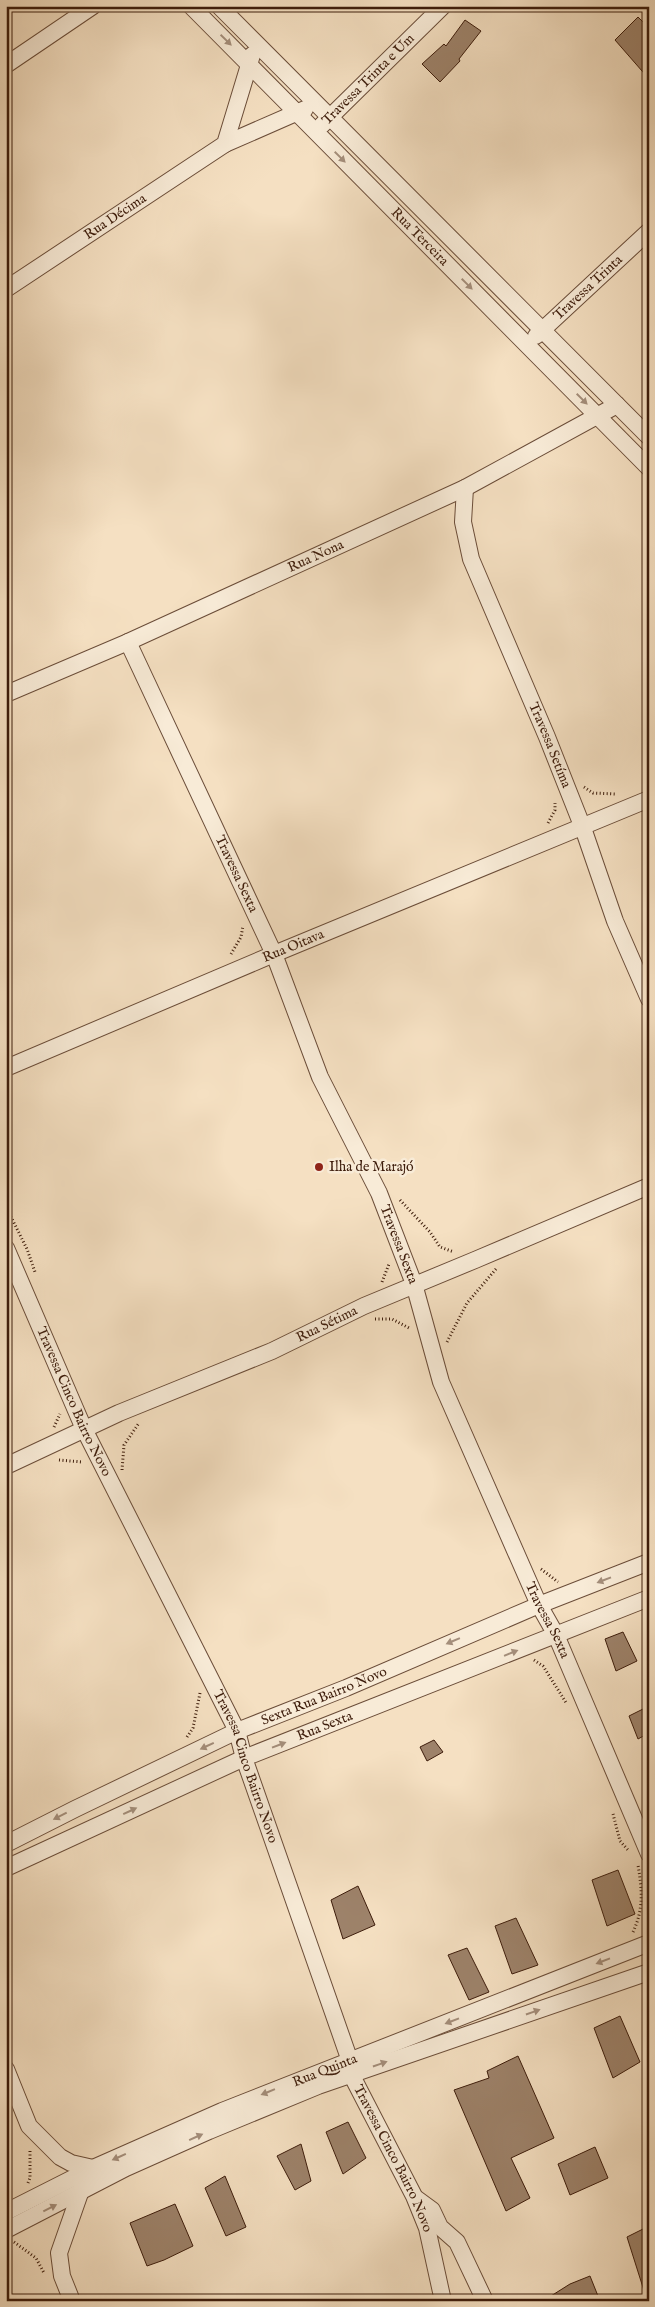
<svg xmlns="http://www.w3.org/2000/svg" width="655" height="2307" font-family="'IM FELL English',serif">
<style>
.building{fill:#9d826a;stroke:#3d1c0b}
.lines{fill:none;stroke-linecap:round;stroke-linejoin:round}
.minor-casing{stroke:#6b4d39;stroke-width:18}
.path{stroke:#3d1c0b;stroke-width:3;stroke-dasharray:1 2.5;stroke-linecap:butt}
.minor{stroke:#f8ebd7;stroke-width:16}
.oneway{fill:#a48e7b}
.poi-dot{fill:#8f2418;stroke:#f8ebd7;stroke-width:2}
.labels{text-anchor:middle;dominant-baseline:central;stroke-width:5;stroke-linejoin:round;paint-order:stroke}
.street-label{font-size:14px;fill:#3d1c0b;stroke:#f8ebd7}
.poi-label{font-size:14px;fill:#3d1c0b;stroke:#f8ebd7;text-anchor:start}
</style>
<rect width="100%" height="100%" fill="#f5e0c2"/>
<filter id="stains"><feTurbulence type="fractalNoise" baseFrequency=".004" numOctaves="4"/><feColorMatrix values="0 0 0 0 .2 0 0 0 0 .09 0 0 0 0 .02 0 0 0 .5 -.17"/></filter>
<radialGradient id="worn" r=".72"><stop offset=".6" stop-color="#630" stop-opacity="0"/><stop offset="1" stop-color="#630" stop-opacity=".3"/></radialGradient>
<!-- building -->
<path class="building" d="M638 17 649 28V79L615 40Z
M465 20 481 31 459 59 460 61 440 82 422 64 444 44 446 46Z
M623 1632 637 1661 616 1671 605 1639Z
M649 1706V1733L638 1739 629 1716Z
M434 1740 443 1752 427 1761 420 1747Z
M618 1870 635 1914 607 1926 592 1880Z
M358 1886 375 1925 343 1939 331 1900Z
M516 1918 538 1965 512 1974 495 1926Z
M467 1948 489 1992 469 2000 448 1955Z
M620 2016 640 2062 613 2078 594 2028Z
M518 2056 554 2138 511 2158 530 2198 506 2211 454 2090 489 2078 487 2071Z
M348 2122 366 2158 343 2174 326 2132Z
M301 2144 311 2181 295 2190 277 2156Z
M595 2147 608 2178 570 2195 558 2164Z
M225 2176 246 2227 226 2236 205 2188Z
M175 2204 193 2246 164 2260 147 2266 130 2223Z
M649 2226V2296L646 2297 627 2237Z
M590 2276 600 2301H543L570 2284Z"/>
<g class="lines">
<!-- minor casing -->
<g class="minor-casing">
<g id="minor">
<path id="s1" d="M191 6 649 468"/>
<path d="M219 6 649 437"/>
<path d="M6 65 93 6"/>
<path id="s2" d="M322 125 443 6"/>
<path d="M225 144 305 109"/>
<path id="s3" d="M6 289 225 144 252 55"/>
<path id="s4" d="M536 336 649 231"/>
<path id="s5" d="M465 488 463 522 471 559 547 737 583 828 615 921 649 999"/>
<path id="s6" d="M128 642 274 954 320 1077 379 1193 414 1284 441 1382 539 1605 556 1635 649 1854"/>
<path id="s7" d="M6 694 128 642 465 488 617 405"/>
<path id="s8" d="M6 1068 274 954 649 799"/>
<path id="s9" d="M6 1248 84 1429 237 1731 244 1758 350 2061 351 2074 414 2196 427 2228 443 2301"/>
<path id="s10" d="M6 1466 119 1413 272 1351 364 1306 475 1260 649 1186"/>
<path id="s11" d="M6 1844 75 1809 237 1731 346 1688 539 1605 649 1562"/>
<path id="s12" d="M6 1868 244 1758 649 1598"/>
<path d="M6 2069 29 2126 60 2157 71 2163 93 2168 80 2193 59 2253 62 2276 72 2301"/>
<path d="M417 2199 432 2210 440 2227 457 2242 485 2301"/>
<path id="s13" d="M6 2212 93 2168 222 2111 649 1943"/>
<path d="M6 2230 126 2168 209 2131 318 2086 649 1972"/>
</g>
</g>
<!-- path -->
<path class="path" d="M584 787 593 793 616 794
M548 823 555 810V803
M231 954 241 937 243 926
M400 1200 430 1232 440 1247 454 1252
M6 1207 27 1249 35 1272
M382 1282 389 1264
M375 1319H392L409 1328
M447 1342 467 1303 496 1269
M54 1427 60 1414
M59 1460 82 1462
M122 1470 124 1445 139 1423
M541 1569 558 1582
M534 1660 543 1666 567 1704
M187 1737 193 1728 200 1693
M613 1814 620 1841 629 1851
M644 1869 649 1875
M633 1932C644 1909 642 1889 638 1865
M28 2183 30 2178V2150
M14 2242 36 2258 44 2273"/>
<!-- minor -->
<use href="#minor" class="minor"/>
</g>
<!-- one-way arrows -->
<defs><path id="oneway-solid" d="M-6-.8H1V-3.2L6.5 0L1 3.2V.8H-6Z" transform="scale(1.25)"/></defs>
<g class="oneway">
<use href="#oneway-solid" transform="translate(226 40) rotate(44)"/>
<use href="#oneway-solid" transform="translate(340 157) rotate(45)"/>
<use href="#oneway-solid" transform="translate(467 284) rotate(45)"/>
<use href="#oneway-solid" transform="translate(582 399) rotate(45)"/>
<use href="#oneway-solid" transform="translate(604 1580) rotate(159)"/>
<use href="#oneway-solid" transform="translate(453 1641) rotate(157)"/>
<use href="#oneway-solid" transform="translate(511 1653) rotate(-22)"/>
<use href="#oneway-solid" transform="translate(279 1745) rotate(-21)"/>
<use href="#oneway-solid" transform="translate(207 1746) rotate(155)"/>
<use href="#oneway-solid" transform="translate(130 1811) rotate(-25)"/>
<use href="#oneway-solid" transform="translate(60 1816) rotate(153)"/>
<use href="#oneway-solid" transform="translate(603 1961) rotate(159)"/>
<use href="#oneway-solid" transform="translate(533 2012) rotate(-19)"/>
<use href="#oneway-solid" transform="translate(452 2021) rotate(159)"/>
<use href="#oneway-solid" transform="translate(380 2064) rotate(-19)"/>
<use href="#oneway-solid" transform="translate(268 2092) rotate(158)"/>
<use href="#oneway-solid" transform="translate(196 2137) rotate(-24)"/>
<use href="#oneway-solid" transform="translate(119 2157) rotate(156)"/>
<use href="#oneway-solid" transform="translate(50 2208) rotate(-27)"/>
</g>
<!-- markers -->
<circle class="poi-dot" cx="319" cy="1167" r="5"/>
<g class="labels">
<!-- street labels -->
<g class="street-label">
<text stroke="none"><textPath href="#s2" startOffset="65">Travessa Trinta e Um</textPath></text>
<text stroke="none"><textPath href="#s3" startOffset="131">Rua Décima</textPath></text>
<text stroke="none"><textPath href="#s1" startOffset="325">Rua Terceira</textPath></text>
<text stroke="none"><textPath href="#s4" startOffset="71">Travessa Trinta</textPath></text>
<text stroke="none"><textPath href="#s7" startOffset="339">Rua Nona</textPath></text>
<text stroke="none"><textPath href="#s5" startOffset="274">Travessa Setíma</textPath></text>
<text stroke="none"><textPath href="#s6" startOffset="256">Travessa Sexta</textPath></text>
<text stroke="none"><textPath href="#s8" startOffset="312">Rua Oitava</textPath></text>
<text stroke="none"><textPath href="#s6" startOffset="661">Travessa Sexta</textPath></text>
<text stroke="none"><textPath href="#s10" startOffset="351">Rua Sétima</textPath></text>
<text stroke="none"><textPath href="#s9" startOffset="168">Travessa Cinco Bairro Novo</textPath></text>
<text stroke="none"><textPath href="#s6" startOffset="1066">Travessa Sexta</textPath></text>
<text stroke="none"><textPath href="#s11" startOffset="351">Sexta Rua Bairro Novo</textPath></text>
<text stroke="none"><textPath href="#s12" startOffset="349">Rua Sexta</textPath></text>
<text stroke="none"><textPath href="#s9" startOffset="572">Travessa Cinco Bairro Novo</textPath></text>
<text stroke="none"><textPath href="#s13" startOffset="349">Rua Quinta</textPath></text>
<text stroke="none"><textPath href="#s9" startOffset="992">Travessa Cinco Bairro Novo</textPath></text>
</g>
<!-- poi labels -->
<g class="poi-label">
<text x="329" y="1167">Ilha de Marajó</text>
</g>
</g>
<!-- margin -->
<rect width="655" height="2307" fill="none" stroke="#f5e0c2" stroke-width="25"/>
<rect x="8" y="8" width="640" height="2292" fill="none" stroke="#3d1c0b" stroke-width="2.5"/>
<rect x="12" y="12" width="630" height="2282" fill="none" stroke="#3d1c0b"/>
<rect width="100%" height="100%" filter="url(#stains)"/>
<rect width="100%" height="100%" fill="url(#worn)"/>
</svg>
